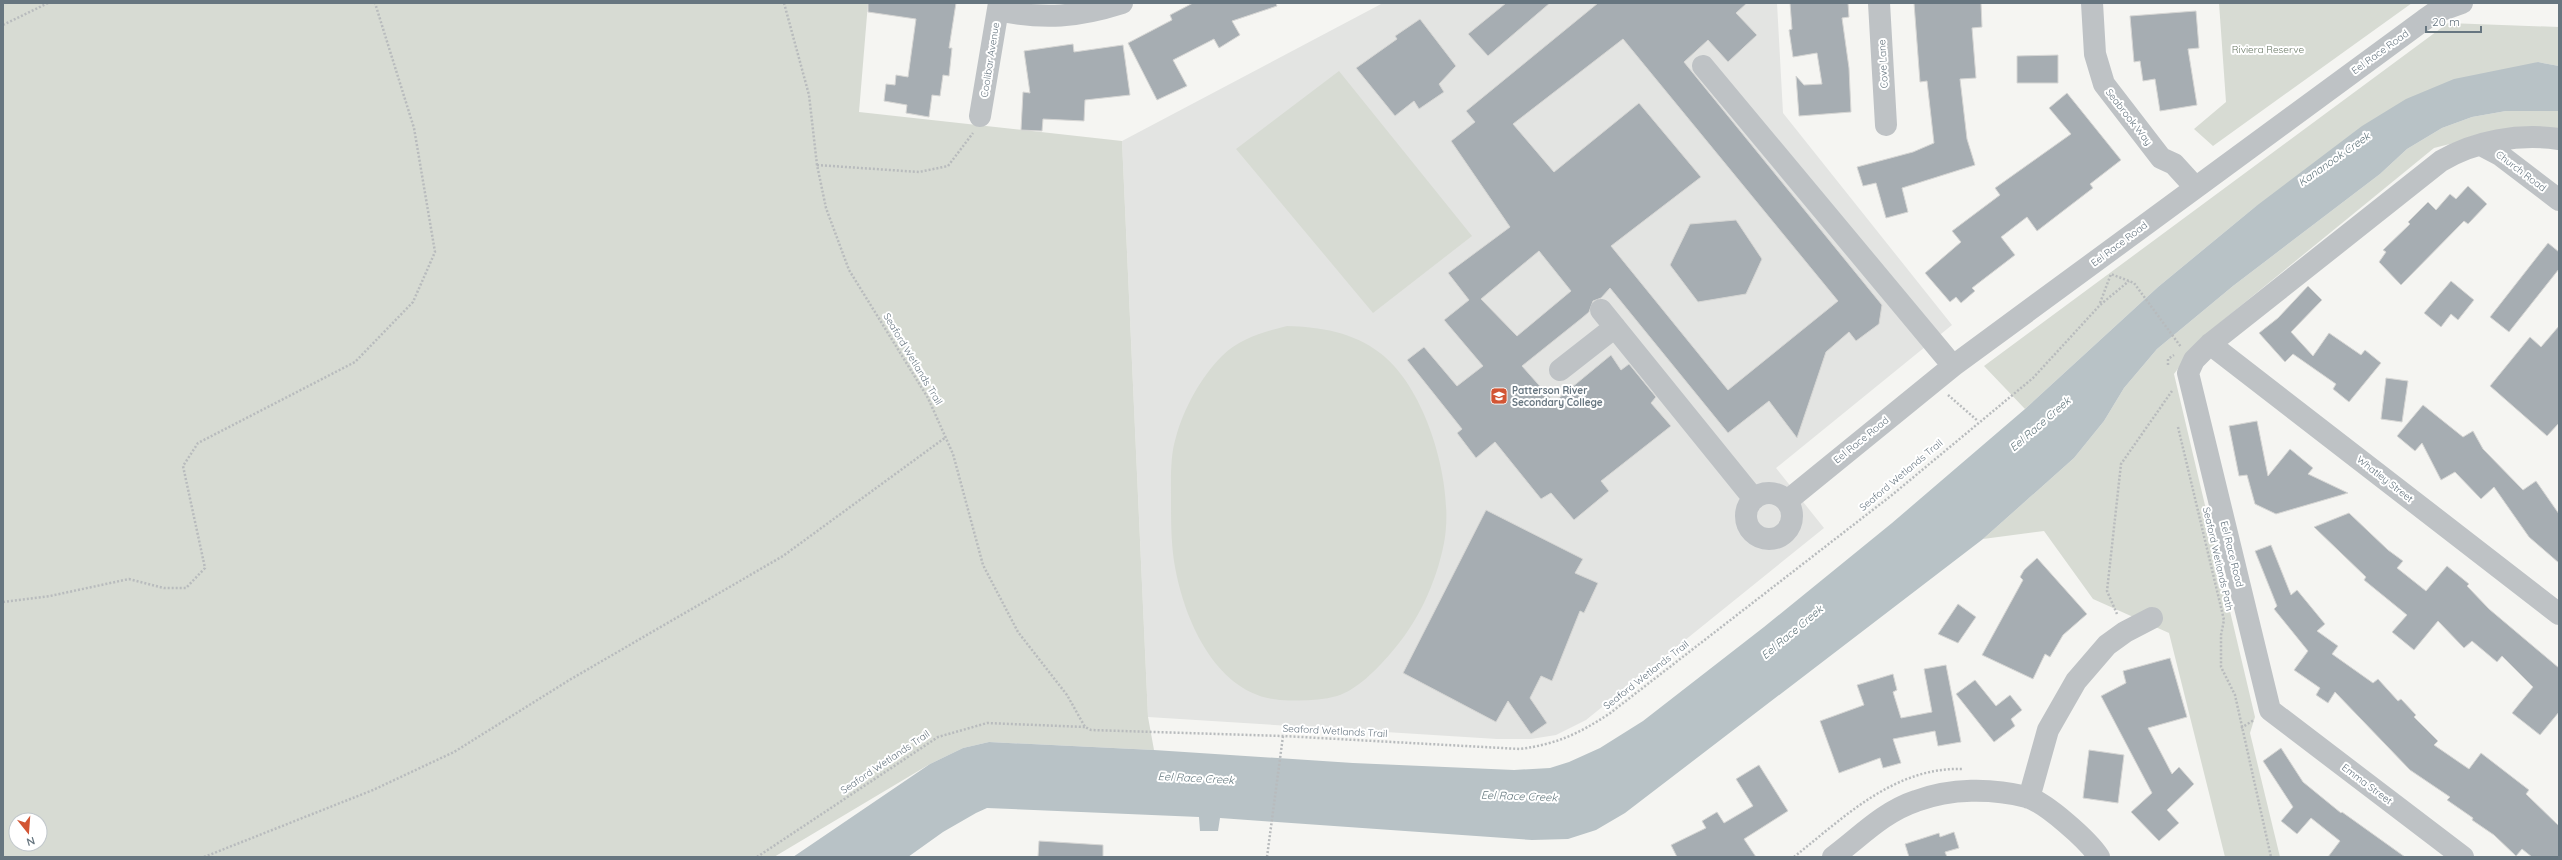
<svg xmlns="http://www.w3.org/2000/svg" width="2562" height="860" font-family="Quicksand,sans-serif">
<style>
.built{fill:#e3e4e2}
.green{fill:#d7dbd3;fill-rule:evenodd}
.water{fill:#b8c2c6}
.building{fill:#a6adb2;stroke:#d6d6d4;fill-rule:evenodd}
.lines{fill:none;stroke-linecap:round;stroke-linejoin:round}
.path{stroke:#b8bbbd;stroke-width:2.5;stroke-dasharray:2 2;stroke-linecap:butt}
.minor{stroke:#bec2c5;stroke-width:22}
.labels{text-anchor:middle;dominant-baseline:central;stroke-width:4;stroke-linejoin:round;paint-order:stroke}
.park-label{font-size:10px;fill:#697865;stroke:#fff}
.street-label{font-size:10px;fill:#677680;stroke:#fff}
.poi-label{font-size:10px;font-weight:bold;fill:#677680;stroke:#fff;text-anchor:start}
.water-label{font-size:11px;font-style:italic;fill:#63777d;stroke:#fff}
</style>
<rect width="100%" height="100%" fill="#f5f5f2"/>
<!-- built -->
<path class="built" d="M1383 3H1777L1783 113 1952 325 1776 468 1824 528 1586 720 1556 735 1531 739H1497L1148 717 1122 141Z"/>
<!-- green -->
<path class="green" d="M3 3H868L859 112 1122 141 1148 717 1154 750 989 742 963 748 930 764 774 857H3ZM16 820H40V844H16Z
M2219 3H2412L2213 146 2194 129 2226 102Z
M2448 23 2559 27V66L2538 62 2255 207 2158 287 2025 409 1984 366Z
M1339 71 1472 236 1373 313 1236 149Z
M2538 110 2559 111V130L2513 128 2434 148 2200 339 2174 374 2255 717 2250 733 2280 857H2225L2169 633 2093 599 2044 531 1983 539 2074 458 2104 421 2124 388 2157 349 2233 286 2380 174 2407 149 2442 128 2472 117 2506 111Z
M1287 326C1320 327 1353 332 1380 353 1427 388 1455 487 1444 543 1436 584 1417 624 1390 654 1377 669 1357 690 1337 696 1319 701 1299 701 1280 700 1217 695 1185 622 1175 567 1171 545 1171 521 1171 499 1171 479 1170 456 1176 437 1184 408 1201 377 1222 356 1240 338 1263 332 1287 326Z"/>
<!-- water -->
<path class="water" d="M2538 62 2559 66V111H2506L2472 117 2442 128 2407 149 2380 174 2233 286 2157 349 2124 388 2104 421 2074 458 1983 539 1625 813 1596 830 1568 839 1532 840 1220 818 1218 831H1200L1199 817 987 808 976 813 943 832 908 857H793L930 764 963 748 989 742 1154 750 1353 763 1514 770 1550 768 1569 762 1600 748 1643 721 1764 627 1892 523 2025 409 2158 287 2255 207 2362 126 2406 99 2454 79Z"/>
<!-- building -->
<path class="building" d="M868 3H956L949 48H952L949 76 943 75 940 96 932 95 929 117 906 113 907 105 884 101 886 84 895 85 896 75 908 77 916 19 868 12Z
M1193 3H1276L1277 6 1232 21 1240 35 1219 48 1214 39 1173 60 1187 86 1157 100 1128 43 1172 20 1170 15Z
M1506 3H1550L1488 56 1468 34Z
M1598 3H1747L1736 13 1757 35 1728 62 1708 40 1684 62 1882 305 1879 324 1856 341 1849 332 1826 352 1797 438 1769 401 1728 433 1610 288 1601 298 1593 301 1589 312 1582 318 1522 366 1554 402 1611 355 1621 370 1629 364 1656 397 1651 403 1671 426 1601 481 1609 491 1574 520 1551 493 1541 499 1495 442 1476 458 1457 433 1462 429 1407 360 1424 347 1457 386 1483 366 1444 320 1469 300 1448 273 1510 227 1451 141 1475 122 1466 111ZM1623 39 1838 301 1728 390 1611 246 1701 177 1639 103 1554 172 1513 124ZM1539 251 1571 291 1517 336 1481 299Z
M1790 3H1848L1849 17 1842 18 1849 68 1851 112 1799 116 1796 76 1804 85 1822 84 1817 53 1793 57 1789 30 1792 29Z
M1914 3H1981L1982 27 1972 28 1976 78 1960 79 1967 139 1975 165 1902 188 1908 212 1886 218 1876 183 1863 186 1857 167 1913 152 1934 143 1927 81 1920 82Z
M2196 11 2199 48 2188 49 2197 105 2160 111 2155 79 2143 81 2140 61 2134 62 2130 16Z
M1420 19 1456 66 1439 84 1444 92 1419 109 1414 101 1395 116 1356 68 1397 39 1395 36Z
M1073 44 1074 52 1123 45 1130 95 1085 100 1084 121 1043 119 1042 131 1021 130 1023 92 1030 93 1024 51Z
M2058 55V83H2017V56Z
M2067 93 2121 160 2090 184 2093 188 2037 231 2027 217 2001 237 2015 255 1972 288 1975 291 1961 303 1956 297 1950 302 1925 273 1961 242 1952 231 2000 195 1995 188 2071 134 2049 108Z
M2468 186 2487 204 2468 224 2464 221 2401 285 2379 262 2386 252 2383 250 2410 224 2408 222 2428 202 2436 210 2450 194 2456 199Z
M1736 220 1762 259 1746 294 1698 302 1670 265 1690 224Z
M2548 243 2559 252V269L2509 332 2490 317Z
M2451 281 2474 300 2458 320 2451 314 2441 327 2424 313Z
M2308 286 2322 300 2291 332 2313 356 2329 333 2361 355 2365 350 2381 363 2349 402 2333 389 2336 384 2293 354 2285 362 2259 333 2278 318Z
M2559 326V423L2547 436 2490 386 2530 337 2541 347Z
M2386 378 2408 381 2402 422 2381 419Z
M2423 405 2463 437 2473 431 2483 449 2523 490 2536 481 2559 514V563L2529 537 2494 487 2481 499 2455 472 2441 480 2422 443 2415 451 2397 436Z
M2257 421 2268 476 2290 449 2313 468 2308 474 2348 493 2276 514 2255 504 2247 475 2239 476 2229 426Z
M1486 510 1583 559 1575 573 1598 583 1584 613 1580 611 1552 681 1541 676 1530 698 1547 723 1531 734 1508 701 1496 722 1403 673Z
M2349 513 2388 550 2403 561 2397 568 2426 591 2447 566 2469 584 2467 586 2489 609 2559 668V712L2540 735 2512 713 2533 687 2502 656 2497 662 2472 641 2464 648 2438 621 2414 650 2392 632 2407 615 2364 580 2366 577 2314 527Z
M2271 545 2291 595 2297 590 2325 624 2317 631 2338 646 2332 654 2373 683 2378 679 2398 701 2401 699 2416 715 2414 717 2438 741 2434 745 2469 769 2481 753 2529 790 2526 794 2559 826V857H2532L2522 849 2516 856 2494 835 2472 820 2473 818 2447 800 2450 797 2410 770 2335 692 2328 703 2316 695 2320 688 2294 670 2308 651 2274 609 2277 606 2255 551Z
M2037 558 2087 614 2063 635 2050 657 2045 654 2033 679 1982 655 2023 580 2020 577 2024 570Z
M1958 604 1976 617 1958 643 1938 634Z
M2170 658 2187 717 2148 728 2172 774 2179 767 2194 784 2167 810 2179 823 2159 841 2131 812 2152 793 2101 696 2126 683 2123 671Z
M1946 665 1961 742 1938 746 1935 731 1893 739 1901 763 1883 768 1880 758 1839 773 1820 721 1864 705 1857 685 1893 674 1897 690 1893 692 1901 718 1932 712 1924 669Z
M1975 680 1996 706 2010 695 2022 710 2011 719 2015 726 1994 742 1956 694Z
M2281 748 2303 782 2341 813 2342 812 2405 857H2328L2340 841 2311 818 2297 834 2281 821 2293 807 2263 761Z
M2089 750 2124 755 2118 803 2083 798Z
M1759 765 1788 811 1744 839 1756 857H1677L1671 845 1706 828 1702 821 1717 812 1724 823 1753 806 1736 779Z
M1954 832 1959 848 1945 852 1947 857H1909L1905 844 1939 833 1940 837Z
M1039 841 1103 845V857H1038Z"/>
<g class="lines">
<!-- path -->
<path class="path" d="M784 3 809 95 817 165 826 208 849 270 928 398 953 454 983 565 1018 632 1067 695 1085 727 1091 730 1283 736 1520 749C1557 744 1578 734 1609 714L1892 495 2033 378 2100 305 2129 281
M3 25 48 3
M817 165 919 172 948 166 973 133
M2100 303 2111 274 2134 283 2181 347
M2168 365V359L2174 355
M1948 395 1978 421
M2178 427 2224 620 2221 635V667L2235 695 2271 857
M3 602 50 596 129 579 164 588H186L205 568 183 466 198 443 355 362 413 302 435 252 414 128 375 3
M2117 614 2107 591 2121 464 2172 391
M2241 728 2254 720
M204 857 373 790 454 752 571 679 783 556 946 437
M757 857 938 737 987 723 1085 727
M1267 857 1283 736
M1794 857C1843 818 1894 767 1962 769"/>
<!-- minor -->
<path class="minor" d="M1879 3 1886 125
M2092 3 2095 54 2104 84 2161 158 2174 164 2195 187
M998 10C1044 20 1078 17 1122 3
M1703 66 1953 366
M980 116 999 3
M2481 145 2500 155 2559 200
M1601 310 1754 499
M2210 344 2559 614
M1560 370 1615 327
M1746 516a23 23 0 1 1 46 0a23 23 0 1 1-46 0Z
M1787 501 1953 366 2424 20 2434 13 2462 3
M2029 798 2048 730 2076 681 2107 645 2125 632 2152 618
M1833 857C1860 837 1883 812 1916 801 1951 788 1991 788 2027 797 2046 803 2088 840 2099 857
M2463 857 2270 710 2188 373 2194 360 2210 344 2441 161C2475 141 2519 133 2559 139"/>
</g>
<!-- icons -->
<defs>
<g id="school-square" transform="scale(0.9)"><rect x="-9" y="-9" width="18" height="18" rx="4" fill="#d25534" stroke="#fff"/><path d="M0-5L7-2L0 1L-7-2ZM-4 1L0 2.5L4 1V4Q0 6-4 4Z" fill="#fff"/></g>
</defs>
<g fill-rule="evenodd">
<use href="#school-square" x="1499" y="396"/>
</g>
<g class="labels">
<!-- park labels -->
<g class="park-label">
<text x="2268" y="49">Riviera Reserve</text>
</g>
<!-- street labels -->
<g class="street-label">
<text transform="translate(2380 52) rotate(-36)">Eel Race Road</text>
<text transform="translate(990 60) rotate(-81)">Coolibar Avenue</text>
<text transform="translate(1883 64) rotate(-93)">Cove Lane</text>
<text transform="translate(2129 117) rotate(52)">Seabrook Way</text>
<text transform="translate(2521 171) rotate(37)">Church Road</text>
<text transform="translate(2119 244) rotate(-37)">Eel Race Road</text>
<text transform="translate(913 359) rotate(59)">Seaford Wetlands Trail</text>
<text transform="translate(1861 440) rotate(-39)">Eel Race Road</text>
<text transform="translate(1901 475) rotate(-40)">Seaford Wetlands Trail</text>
<text transform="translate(2385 479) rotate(38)">Whatley Street</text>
<text transform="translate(2232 554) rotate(76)">Eel Race Road</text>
<text transform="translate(2218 559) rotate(77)">Seaford Wetlands Path</text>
<text transform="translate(1646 675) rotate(-38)">Seaford Wetlands Trail</text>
<text transform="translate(1335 731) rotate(3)">Seaford Wetlands Trail</text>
<text transform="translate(885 762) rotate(-34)">Seaford Wetlands Trail</text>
<text transform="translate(2367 784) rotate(37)">Emma Street</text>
</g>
<!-- poi labels -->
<g class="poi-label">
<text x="1512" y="390">Patterson River<tspan x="1512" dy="12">Secondary College</tspan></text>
</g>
<!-- water labels -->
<g class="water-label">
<text transform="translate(2334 159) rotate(-35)">Kananook Creek</text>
<text transform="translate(2040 424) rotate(-41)">Eel Race Creek</text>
<text transform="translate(1792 632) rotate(-40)">Eel Race Creek</text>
<text transform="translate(1196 778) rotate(3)">Eel Race Creek</text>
<text transform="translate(1519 796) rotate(2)">Eel Race Creek</text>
</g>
</g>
<!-- border -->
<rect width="2562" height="860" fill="none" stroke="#677680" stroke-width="8"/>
<!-- north arrow -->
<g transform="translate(28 832) rotate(163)"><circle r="19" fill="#ffffff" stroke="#c2c8cc"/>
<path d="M0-3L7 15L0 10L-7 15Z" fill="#d25534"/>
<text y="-6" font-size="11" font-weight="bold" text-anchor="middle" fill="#677680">N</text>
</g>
<!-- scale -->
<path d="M2426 26v6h55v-6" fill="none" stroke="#677680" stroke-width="2"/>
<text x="2432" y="26" font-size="12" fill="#677680" stroke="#ffffff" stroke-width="3" paint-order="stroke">20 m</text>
</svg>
